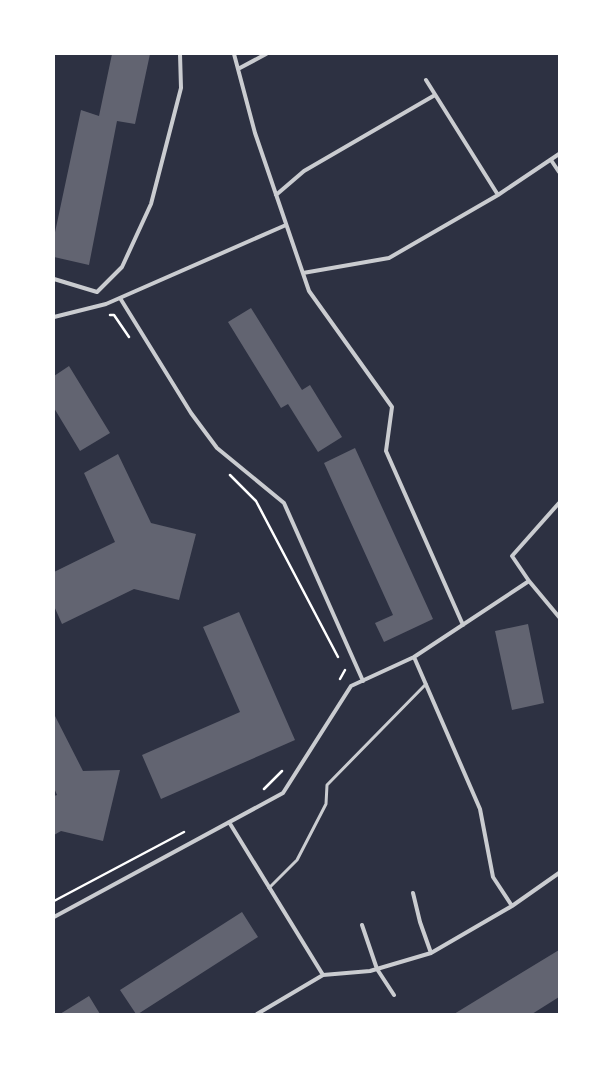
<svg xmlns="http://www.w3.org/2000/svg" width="613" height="1068" font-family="Raleway,sans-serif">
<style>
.building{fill:#626471}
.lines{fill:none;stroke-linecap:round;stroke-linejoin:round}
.path{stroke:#fff;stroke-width:2.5}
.service{stroke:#caccd0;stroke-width:3}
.minor{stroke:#caccd0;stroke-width:4}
</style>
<rect width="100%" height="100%" fill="#2d3142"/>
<!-- building -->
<path class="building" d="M112 54H150L135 124 117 121 89 265 54 257V237L81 110 99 116Z
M251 308 302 390 310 385 342 437 318 452 288 404 281 408 228 322Z
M69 366 110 433 80 451 54 408V376Z
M355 448 433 619 384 642 375 623 393 615 324 463Z
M118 454 151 523 196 534 179 600 134 589 62 624 54 606V572L115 542 84 473Z
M239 612 295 740 161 799 142 755 240 712 203 627Z
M528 624 544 703 512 710 495 631Z
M54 714 83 771 120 770 103 841 61 831 54 835V796L57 795 54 788Z
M242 912 258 937 138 1014H136L120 990Z
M559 950V997L532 1014H454Z
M89 996 100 1014H60Z"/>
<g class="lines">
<!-- path -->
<path class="path" d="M110 315H114L129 337
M230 475 256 501 338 657
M340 679 345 670
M264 789 282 771
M54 901 184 832"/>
<!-- service -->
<path class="service" d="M269 888 297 860 326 804 327 785 426 684"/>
<!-- minor -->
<path class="minor" d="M234 54 255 133 309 291 392 407 386 451 463 625
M238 69 266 54
M426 80 498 195
M551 160 559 172
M276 195 304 171 435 95
M303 273 389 258 498 195 559 154
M54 279 97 292 122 267 151 204 181 88 180 54
M120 298 191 413 217 448 284 503 363 681
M54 317 106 304 286 225
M559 503 512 556 529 581 559 617
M414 657 480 809 493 877 512 906
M229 822 323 975
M413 893 420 922 431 953
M54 917 283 793 351 686 414 657 529 581
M362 925 377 969 394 995
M257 1014 323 975 370 971 431 953 512 906 559 873"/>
</g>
<!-- border -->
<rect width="613" height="1068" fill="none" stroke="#ffffff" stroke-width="110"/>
</svg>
